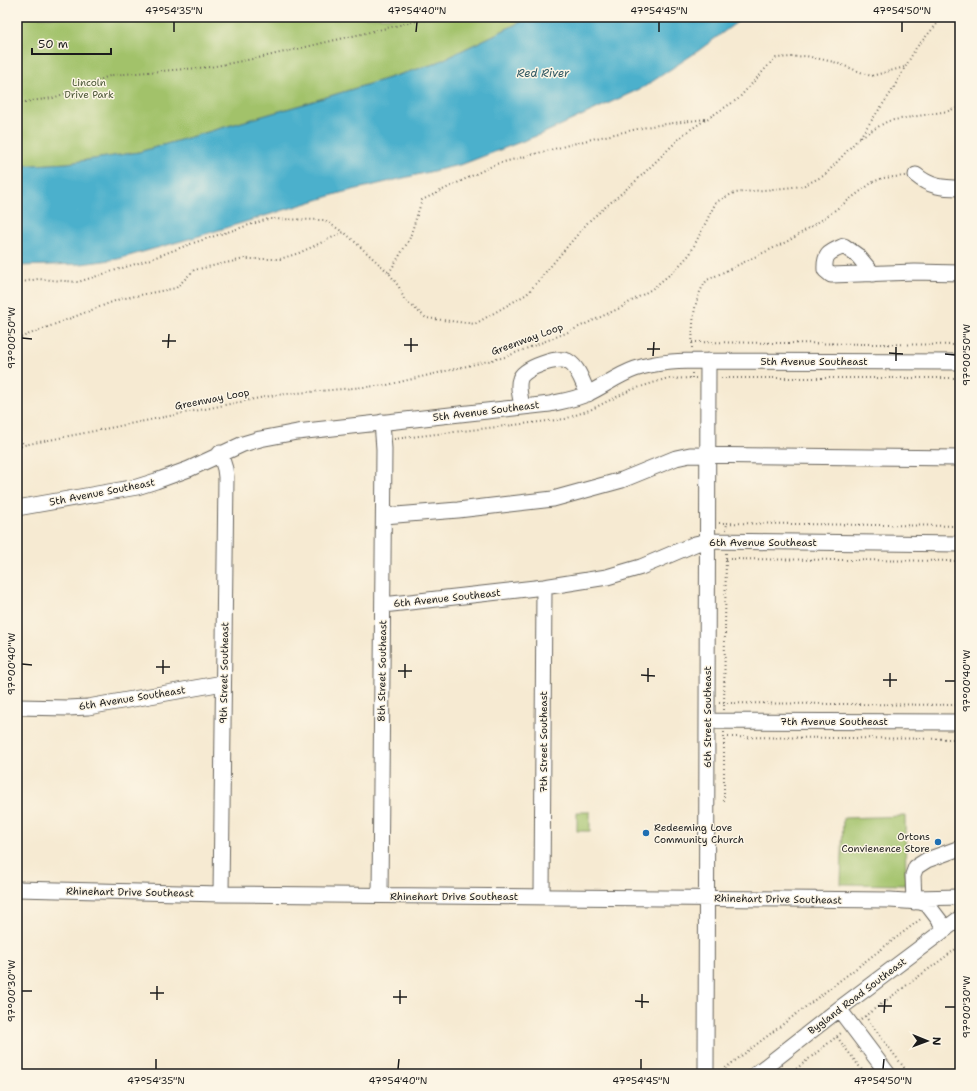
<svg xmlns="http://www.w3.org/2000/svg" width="977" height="1091" font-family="'Shantell Sans',sans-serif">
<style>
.green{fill:#a2c26a;stroke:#5f6f43}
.water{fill:#4cb0cc;stroke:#346674}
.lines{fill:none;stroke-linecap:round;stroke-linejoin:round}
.minor-casing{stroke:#68645c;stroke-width:17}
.path{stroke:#68645c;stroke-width:2;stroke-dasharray:1 3;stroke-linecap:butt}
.minor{stroke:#fff;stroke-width:15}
.ticks{fill:none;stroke:#1c1c1c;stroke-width:1.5}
.poi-dot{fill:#1f6fb2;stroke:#fcf5e5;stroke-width:1.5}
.labels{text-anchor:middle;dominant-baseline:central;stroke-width:3;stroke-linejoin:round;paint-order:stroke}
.park-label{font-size:10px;fill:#4b5637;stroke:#fcf5e5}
.street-label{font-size:10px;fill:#1c1c1c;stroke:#fcf5e5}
.poi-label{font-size:10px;fill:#1c1c1c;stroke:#fcf5e5;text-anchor:start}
.water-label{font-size:11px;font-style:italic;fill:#2f5762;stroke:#fcf5e5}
.neatline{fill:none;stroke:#1c1c1c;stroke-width:1.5}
.ticks-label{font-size:10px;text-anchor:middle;fill:#1c1c1c}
</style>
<rect width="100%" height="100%" fill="#fcf5e5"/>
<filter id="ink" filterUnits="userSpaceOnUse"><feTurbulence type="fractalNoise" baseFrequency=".025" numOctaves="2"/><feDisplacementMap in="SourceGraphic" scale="8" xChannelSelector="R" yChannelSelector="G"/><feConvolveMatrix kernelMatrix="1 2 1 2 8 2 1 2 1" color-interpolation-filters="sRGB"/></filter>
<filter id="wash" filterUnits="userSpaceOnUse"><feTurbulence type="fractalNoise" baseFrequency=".012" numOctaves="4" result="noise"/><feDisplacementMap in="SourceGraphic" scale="16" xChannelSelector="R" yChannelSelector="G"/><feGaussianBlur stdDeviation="0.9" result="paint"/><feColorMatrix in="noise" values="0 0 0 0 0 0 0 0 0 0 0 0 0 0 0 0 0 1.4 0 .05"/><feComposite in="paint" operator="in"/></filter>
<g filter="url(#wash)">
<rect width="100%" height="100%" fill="#f6ead2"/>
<!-- green -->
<path class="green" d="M17 17H531L434 64 304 104 139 152 68 163 17 166Z
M577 812H590V831H577Z
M905 816 906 885 841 884 843 818Z"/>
<!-- water -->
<path class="water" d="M531 17H744L698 51 644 87 544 133 463 164 340 193 199 236 118 259 81 264 17 266V166L68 163 139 152 304 104 434 64Z"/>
</g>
<g filter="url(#ink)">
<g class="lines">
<!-- minor casing -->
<g class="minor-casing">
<path id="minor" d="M916 175C930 187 943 188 960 188
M873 274 858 256 844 246C830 252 824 253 825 270L831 275 915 272 960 273
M522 407C521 398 517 387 520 379 523 368 560 355 569 362 579 368 583 384 588 394
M220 453 225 469 226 477 221 894
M17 508 137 487 156 481 189 469 243 444 260 439 297 432 550 404C563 401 577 399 589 393 604 386 618 375 635 369 658 361 684 361 708 361L960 362
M384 516 458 510 553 499 622 480 676 458 690 455 960 458
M383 605 544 587 607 577 641 567 695 544 708 541 960 544
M17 707 68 708 88 707 223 683
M708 721 960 722
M17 889 221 894 890 900 920 902 927 904 946 929
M380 895 384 449 382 422
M542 896 544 587
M915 898 960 897
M914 902 913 875 916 867 927 860 960 848
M839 1009 888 1074
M706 1074 708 361
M756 1074 839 1009 960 918"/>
</g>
<!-- path -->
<path class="path" d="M17 103 53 98 112 75 210 67 263 57 421 20 428 17
M860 137 890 94 916 48 943 17
M389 273 409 240 422 200 496 164 592 139 651 126 705 119
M17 283 38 279 78 282 148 260 193 243 268 219 324 220 343 232
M17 339 120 299 176 288 194 270 244 259H280L299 253 344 232 389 273 399 287 404 299 426 318 475 324 527 294 589 221 637 180 685 133 738 99 775 58 806 56 834 62 871 76 905 67
M692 342 960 345
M692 348C693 324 692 300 707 280L790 240 823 219 873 182 883 178 905 176
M692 373V378H696
M721 378H960
M17 436 24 445 275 395 387 385 505 357 566 333 620 308 652 289 674 271 690 254 716 202 734 193 803 186 825 175 859 138 888 121 948 111 960 106
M394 439 565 419 592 409 631 390 665 379 692 378
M17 448 24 445
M719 523 960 526
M726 530 727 523
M726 559 960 561
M719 703 960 705
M724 710 726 552
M724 732V801
M724 737 960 739
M865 1016 909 1074
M861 1019 960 946
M837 1037 865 1074
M719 1073 922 918
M790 1074 841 1033"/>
<!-- minor -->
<use href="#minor" class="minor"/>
</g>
</g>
<!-- ticks -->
<path class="ticks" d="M174 32V22M416 32 417 22M659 32V22M902 32V22M22 338 32 339M162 341H176M404 345H418M168 348 169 334M647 349H660M411 352V338M889 353 903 354M945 354 955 355M653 356 654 342M896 361V347M22 664 32 665M156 667H170M398 671H412M163 674V660M641 675 655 676M405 678V664M883 680H897M945 681H955M648 682V668M890 687V673M22 991H32M150 993H164M393 997H407M157 1000V986M635 1001 649 1002M400 1004V990M878 1006H892M945 1007H955M642 1008V994M884 1013 885 999M156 1069V1059M398 1069 399 1059M641 1069V1059M883 1069 884 1059"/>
<!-- markers -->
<g class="poi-dot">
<circle cx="646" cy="833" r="4"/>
<circle cx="938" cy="842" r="4"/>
</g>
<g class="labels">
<!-- park labels -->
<g class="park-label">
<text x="89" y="82">Lincoln<tspan x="89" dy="12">Drive Park</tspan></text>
</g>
<!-- street labels -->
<g class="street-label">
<text transform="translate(527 339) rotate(-20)">Greenway Loop</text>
<text x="814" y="361">5th Avenue Southeast</text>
<text transform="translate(212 399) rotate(-11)">Greenway Loop</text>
<text transform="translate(486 411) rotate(-7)">5th Avenue Southeast</text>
<text transform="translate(102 492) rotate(-11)">5th Avenue Southeast</text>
<text x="763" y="542">6th Avenue Southeast</text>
<text transform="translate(447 598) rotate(-6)">6th Avenue Southeast</text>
<text transform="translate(382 671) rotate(-89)">8th Street Southeast</text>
<text transform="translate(224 673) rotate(-89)">9th Street Southeast</text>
<text transform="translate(132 698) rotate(-9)">6th Avenue Southeast</text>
<text transform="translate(707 717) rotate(-90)">6th Street Southeast</text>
<text x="834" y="721">7th Avenue Southeast</text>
<text transform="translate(543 742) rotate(-90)">7th Street Southeast</text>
<text transform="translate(130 892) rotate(1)">Rhinehart Drive Southeast</text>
<text x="454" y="896">Rhinehart Drive Southeast</text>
<text transform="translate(778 899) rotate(1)">Rhinehart Drive Southeast</text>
<text transform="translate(857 996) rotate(-37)">Bygland Road Southeast</text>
</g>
<!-- poi labels -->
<g class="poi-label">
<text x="654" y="827">Redeeming Love<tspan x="654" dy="12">Community Church</tspan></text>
<text x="930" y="836" text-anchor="end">Ortons<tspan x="930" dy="12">Convienence Store</tspan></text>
</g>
<!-- water labels -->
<g class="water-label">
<text x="543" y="73">Red River</text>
</g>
</g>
<!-- margin -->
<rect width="977" height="1091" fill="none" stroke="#fcf5e5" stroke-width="44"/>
<!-- north arrow -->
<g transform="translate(927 1041) rotate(91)" stroke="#fcf5e5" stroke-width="3" paint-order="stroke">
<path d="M0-3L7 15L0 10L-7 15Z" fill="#1c1c1c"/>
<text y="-6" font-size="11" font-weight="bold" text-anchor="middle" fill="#1c1c1c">N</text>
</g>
<!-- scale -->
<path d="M32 48v6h79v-6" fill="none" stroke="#1c1c1c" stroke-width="2"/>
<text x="38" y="48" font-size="12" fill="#1c1c1c" stroke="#fcf5e5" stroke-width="3" paint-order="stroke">50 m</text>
<rect x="22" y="22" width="933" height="1047" class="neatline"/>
<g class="ticks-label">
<text x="174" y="14">47°54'35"N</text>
<text x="417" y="14">47°54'40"N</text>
<text x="659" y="14">47°54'45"N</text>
<text x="902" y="14">47°54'50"N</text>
<text transform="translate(11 338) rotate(-90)" y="4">97°00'50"W</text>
<text transform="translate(966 355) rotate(-90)" y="4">97°00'50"W</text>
<text transform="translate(11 664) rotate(-90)" y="4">97°00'40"W</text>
<text transform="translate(966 681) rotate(-90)" y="4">97°00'40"W</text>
<text transform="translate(11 991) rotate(-90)" y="4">97°00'30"W</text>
<text transform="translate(966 1007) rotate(-90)" y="4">97°00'30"W</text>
<text x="156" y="1084">47°54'35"N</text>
<text x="398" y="1084">47°54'40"N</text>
<text x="641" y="1084">47°54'45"N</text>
<text x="883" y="1084">47°54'50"N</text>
</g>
</svg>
